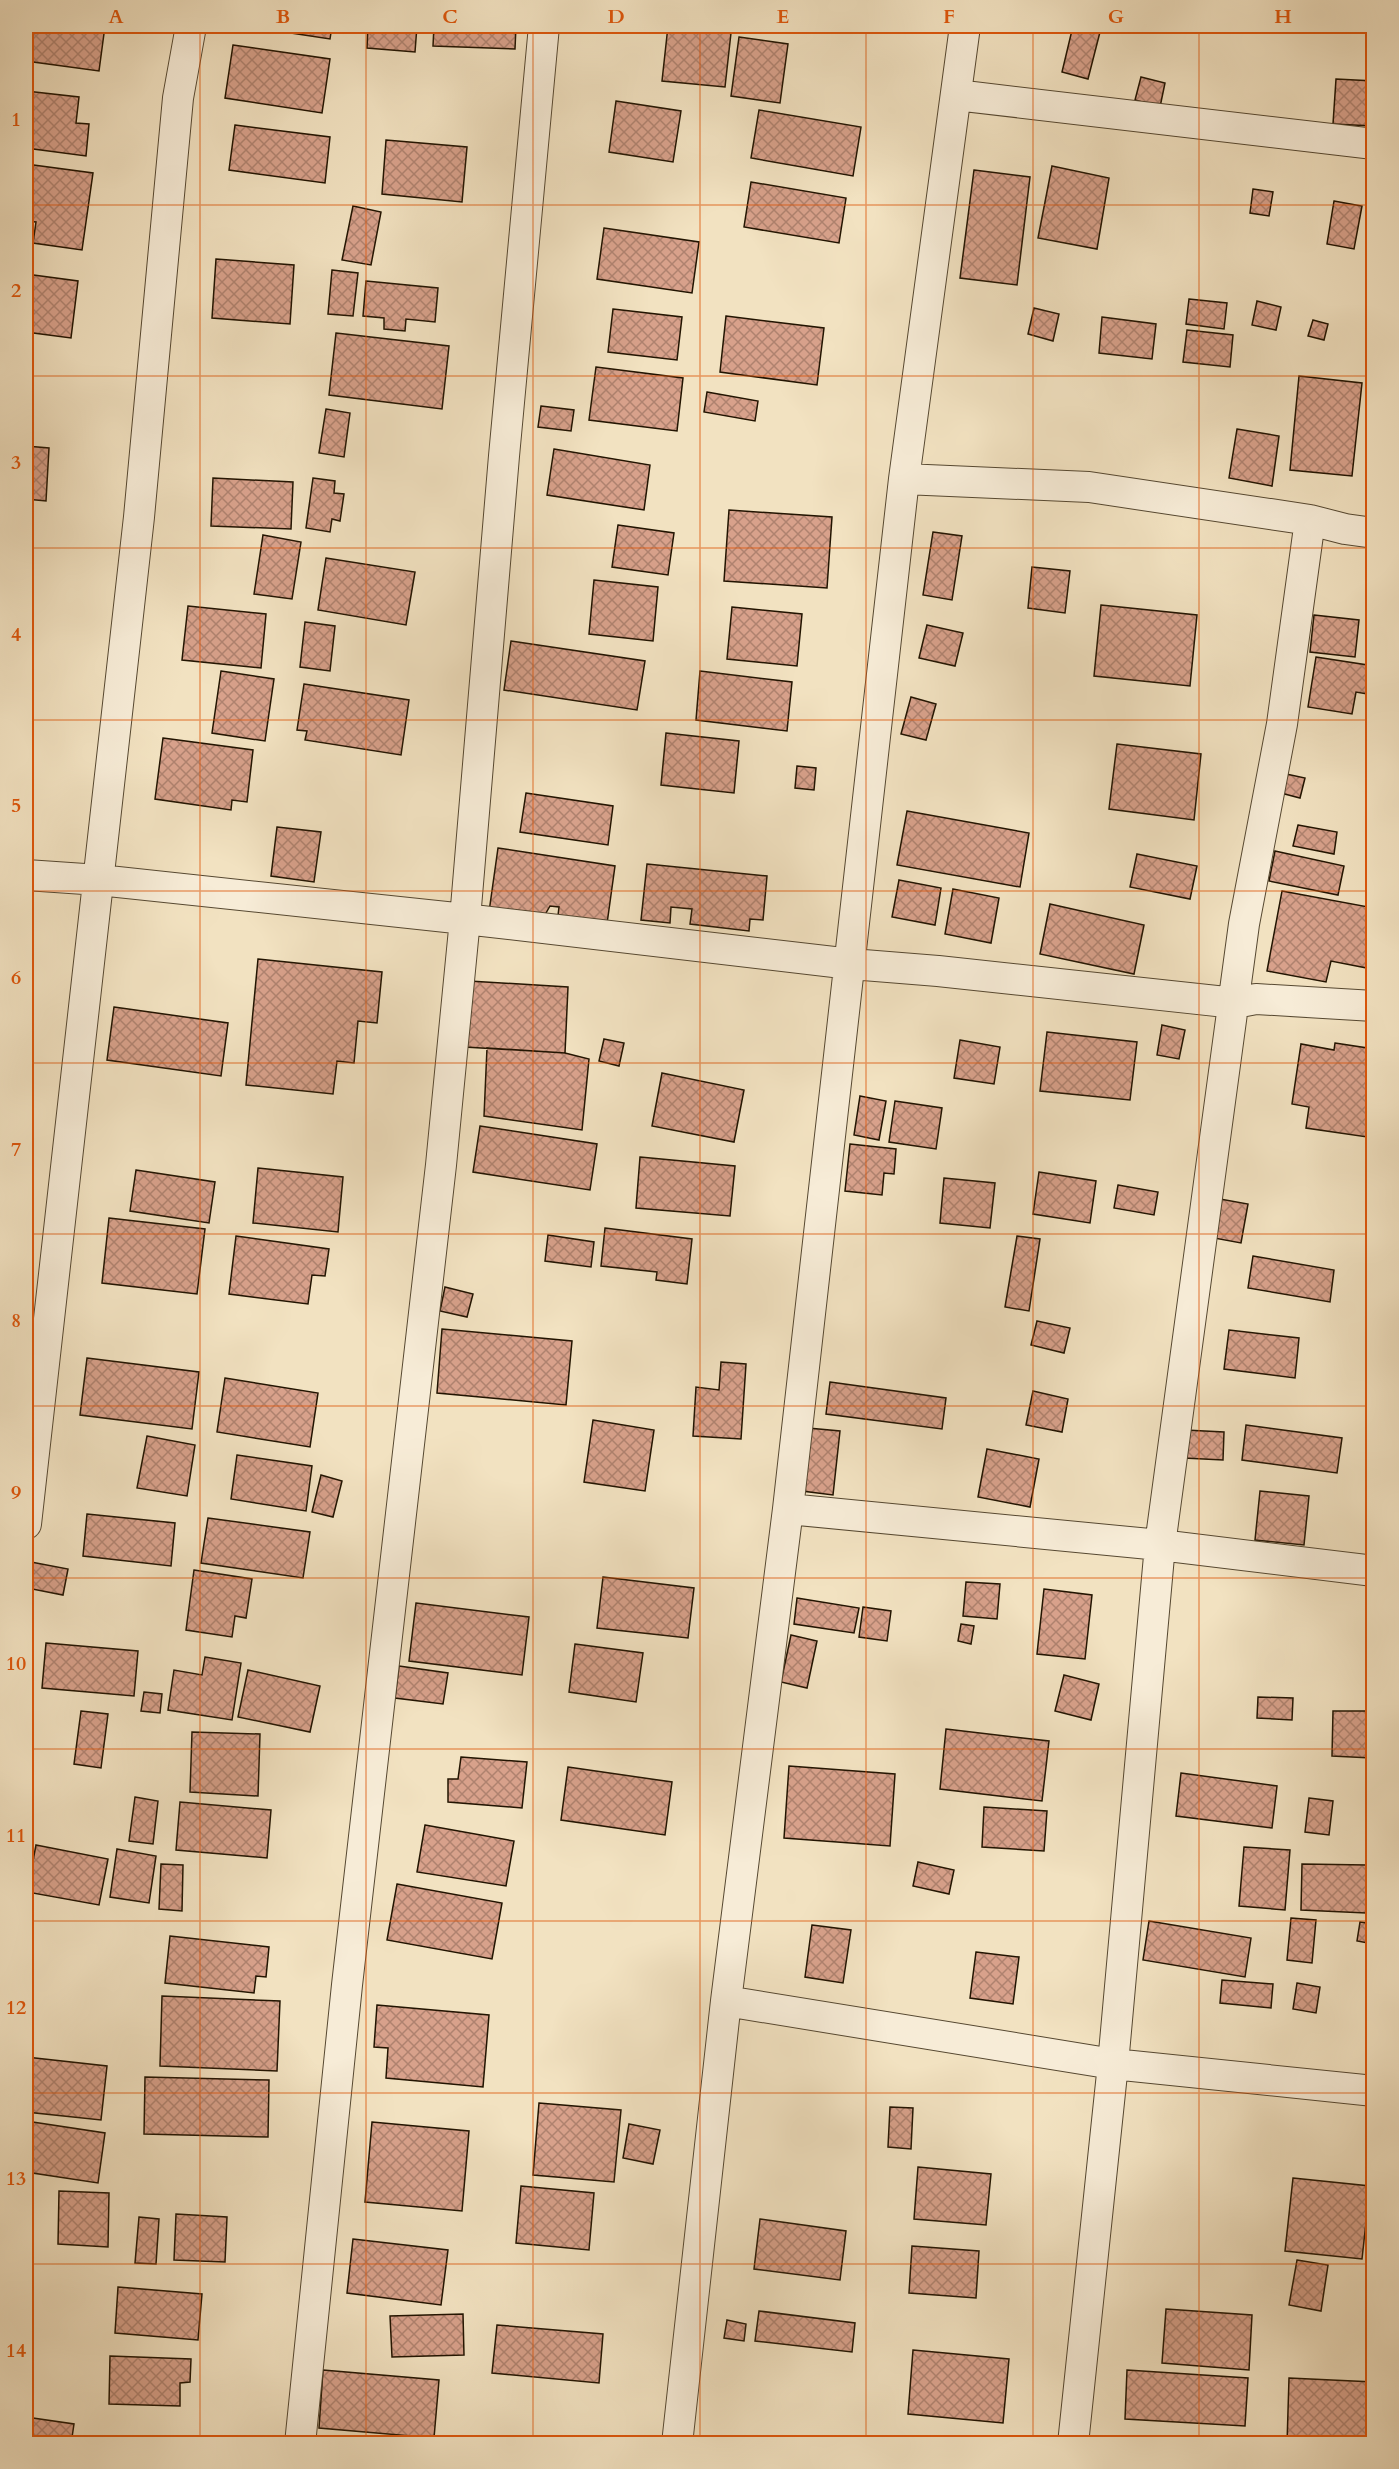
<svg xmlns="http://www.w3.org/2000/svg" width="1399" height="2469" font-family="Cardo,serif">
<style>
.building{fill:url(#building-cross-hatch);stroke:#221401;stroke-width:1.5}
.lines{fill:none;stroke-linecap:round;stroke-linejoin:round}
.street-casing{stroke:#564831;stroke-width:32}
.street{stroke:#f7ecd7;stroke-width:30}
.grid{fill:none;stroke:#de560b;stroke-width:1.5;stroke-opacity:0.55}
.neatline{fill:none;stroke:#de560b;stroke-width:2}
.grid-label{font-size:20px;text-anchor:middle;font-weight:bold;fill:#de560b}
</style>
<defs>
<pattern id="building-cross-hatch" width="8" height="8" patternUnits="userSpaceOnUse" patternTransform="scale(1.5)"><rect width="8" height="8" fill="#d8a18b"/><path d="M0 0l8 8M0 8l8-8" fill="none" stroke="#af826f"/></pattern>
</defs>
<rect width="100%" height="100%" fill="#f2e2c1"/>
<filter id="stains"><feTurbulence type="fractalNoise" baseFrequency=".00333" numOctaves="4"/><feColorMatrix values="0 0 0 0 .2 0 0 0 0 .09 0 0 0 0 .02 0 0 0 .5 -.17"/></filter>
<radialGradient id="worn" r=".72"><stop offset=".6" stop-color="#630" stop-opacity="0"/><stop offset="1" stop-color="#630" stop-opacity=".3"/></radialGradient>
<!-- building -->
<path class="building" d="M26 26H105L99 71 26 61Z
M245 26H332L330 39Z
M368 26H417L415 52 367 48Z
M434 26H516L515 49 433 46Z
M668 26 731 33 725 87 662 81Z
M1073 26 1100 32 1088 79 1062 72Z
M739 37 788 44 780 103 731 96Z
M233 45 330 59 322 113 225 98Z
M1141 77 1165 83 1160 107 1135 100Z
M1336 79 1374 81 1373 126 1333 124Z
M26 91 79 97 76 123 89 124 86 156 26 148Z
M616 101 681 111 673 162 609 152Z
M759 110 861 127 853 176 751 158Z
M235 125 330 137 325 183 229 170Z
M386 140 467 147 462 202 382 194Z
M26 164 93 173 82 250 33 243 36 222 26 221Z
M1052 166 1109 178 1097 249 1038 238Z
M974 170 1030 177 1017 285 960 278Z
M751 182 846 198 839 243 744 227Z
M1253 189 1273 192 1269 216 1250 213Z
M1334 201 1362 206 1354 249 1327 244Z
M353 206 381 212 371 265 342 260Z
M604 228 699 242 692 293 597 279Z
M216 259 294 265 290 324 212 318Z
M332 270 358 273 353 316 328 314Z
M26 274 78 281 71 338 26 332Z
M366 281 438 288 435 322 406 319 405 331 384 329V318L363 316Z
M1189 299 1227 303 1224 329 1186 324Z
M1257 301 1281 307 1276 330 1252 325Z
M1034 308 1059 314 1053 341 1028 334Z
M613 309 682 317 677 360 608 352Z
M726 316 824 328 817 385 720 372Z
M1102 317 1156 324 1152 359 1099 353Z
M1313 320 1328 324 1324 340 1308 336Z
M1187 330 1233 335 1230 367 1183 362Z
M336 333 449 346 442 409 329 395Z
M596 367 683 378 677 431 589 420Z
M1299 376 1362 383 1352 476 1290 470Z
M707 392 758 401 755 421 704 412Z
M541 406 574 410 571 431 538 427Z
M326 409 350 413 344 457 319 453Z
M1237 429 1279 436 1272 486 1229 478Z
M26 446 49 448 46 501 26 499Z
M554 449 650 465 644 510 547 495Z
M213 478 293 482 291 529 211 526Z
M313 478 335 481 334 493 344 494 340 521 332 519 330 532 306 528Z
M729 510 832 517 827 588 724 581Z
M618 525 674 533 668 575 612 567Z
M933 532 962 536 952 600 923 595Z
M263 535 301 542 292 599 254 594Z
M326 558 415 572 406 625 318 610Z
M1032 567 1070 571 1065 613 1028 608Z
M594 580 658 587 653 641 589 634Z
M1101 605 1197 615 1190 686 1094 676Z
M188 606 266 614 261 668 182 660Z
M732 607 802 614 797 666 727 659Z
M26 614H29L26 656Z
M1314 615 1359 620 1355 657 1310 652Z
M305 622 335 626 330 671 300 667Z
M927 625 963 633 955 666 919 658Z
M511 641 645 661 637 710 504 690Z
M1316 657 1374 666V695L1356 692 1352 714 1308 707Z
M221 671 274 679 265 741 212 733Z
M700 671 792 682 787 731 696 720Z
M304 684 409 700 401 755 305 740 307 731 297 730Z
M911 697 936 704 926 740 901 734Z
M666 733 739 741 734 793 661 785Z
M163 738 253 750 247 802 232 800 231 810 155 799Z
M1117 744 1201 754 1194 820 1109 809Z
M797 766 816 768 814 790 795 788Z
M1277 772 1305 778 1300 798 1273 791Z
M526 793 613 806 608 845 520 832Z
M907 811 1029 833 1020 887 897 865Z
M1298 825 1337 832 1334 854 1293 846Z
M277 827 321 832 314 882 271 876Z
M498 848 615 866 606 931 557 924 559 907 550 906 542 920 489 912Z
M1275 851 1344 866 1338 895 1269 881Z
M1137 854 1197 866 1190 899 1130 887Z
M647 864 767 876 763 920 750 919 749 931 690 924 692 909 671 907 670 923 641 920Z
M899 880 941 888 935 925 892 917Z
M953 889 999 898 991 943 945 934Z
M1282 891 1374 908 1372 969 1331 961 1326 982 1267 971Z
M1050 904 1144 925 1134 974 1040 954Z
M258 959 382 972 377 1023 358 1021 354 1063 337 1061 333 1094 246 1085Z
M469 981 568 987 565 1053 465 1047Z
M114 1007 228 1023 221 1076 107 1060Z
M1162 1025 1185 1030 1179 1059 1157 1055Z
M1047 1032 1137 1042 1130 1100 1040 1091Z
M604 1039 624 1043 619 1066 599 1061Z
M960 1040 1000 1047 994 1084 954 1078Z
M1335 1043 1374 1049V1138L1306 1128 1309 1107 1292 1104 1301 1044 1334 1050Z
M487 1048 565 1053 589 1059 582 1130 484 1116Z
M662 1073 744 1090 734 1142 652 1126Z
M860 1096 886 1101 879 1140 854 1135Z
M895 1101 942 1108 936 1149 889 1142Z
M480 1126 597 1144 590 1190 473 1172Z
M850 1144 896 1149 894 1174 884 1173 882 1195 845 1191Z
M640 1157 735 1166 730 1216 636 1208Z
M258 1168 343 1177 338 1232 253 1223Z
M136 1170 215 1182 209 1223 130 1211Z
M1039 1172 1096 1181 1090 1223 1033 1214Z
M944 1178 995 1183 990 1228 940 1223Z
M1118 1185 1158 1192 1154 1215 1114 1208Z
M1209 1197 1248 1204 1241 1243 1203 1236Z
M109 1218 205 1229 197 1294 102 1283Z
M605 1228 692 1239 687 1284 656 1280 657 1272 601 1266Z
M548 1235 594 1242 591 1267 545 1261Z
M236 1236 329 1249 325 1276 312 1275 308 1304 229 1294Z
M1017 1236 1040 1239 1029 1311 1005 1307Z
M1253 1256 1334 1270 1330 1302 1248 1288Z
M445 1287 473 1294 467 1317 440 1311Z
M1037 1321 1070 1328 1064 1353 1031 1345Z
M442 1329 572 1341 566 1405 437 1393Z
M1229 1330 1299 1338 1295 1378 1224 1369Z
M87 1358 199 1372 192 1429 80 1415Z
M721 1362 746 1364 741 1439 693 1436 696 1387 719 1390Z
M1374 1376V1421L1366 1419Z
M225 1378 318 1393 310 1447 217 1432Z
M830 1382 946 1398 942 1429 826 1414Z
M1033 1391 1068 1399 1062 1432 1026 1425Z
M593 1420 654 1430 645 1491 584 1482Z
M1246 1425 1342 1438 1337 1473 1242 1460Z
M808 1428 840 1431 833 1495 802 1491Z
M1185 1430 1224 1432 1223 1460 1184 1458Z
M147 1436 195 1445 187 1496 137 1488Z
M987 1449 1039 1459 1030 1507 978 1497Z
M237 1455 312 1466 306 1511 231 1499Z
M321 1475 342 1481 333 1517 312 1512Z
M1260 1491 1309 1496 1304 1545 1255 1540Z
M87 1514 175 1523 171 1566 83 1556Z
M208 1518 310 1532 303 1578 201 1563Z
M31 1562 68 1569 63 1595 27 1588Z
M194 1570 252 1579 246 1618 235 1616 232 1637 186 1630Z
M603 1577 694 1588 688 1638 597 1628Z
M966 1582 1000 1584 997 1619 963 1616Z
M1044 1589 1092 1595 1085 1659 1037 1654Z
M797 1598 859 1608 854 1633 794 1624Z
M416 1603 529 1617 522 1675 409 1661Z
M863 1607 891 1611 887 1641 859 1637Z
M961 1624 974 1626 971 1644 958 1641Z
M791 1635 817 1641 807 1688 781 1682Z
M46 1643 138 1651 134 1696 42 1688Z
M575 1644 643 1653 636 1702 569 1692Z
M1373 1655H1374V1702H1371Z
M205 1657 241 1663 232 1720 168 1710 174 1670 202 1675Z
M399 1666 448 1673 443 1704 395 1698Z
M248 1670 320 1686 310 1732 238 1717Z
M1064 1675 1099 1684 1091 1720 1055 1711Z
M144 1692 162 1694 160 1713 141 1711Z
M1258 1697 1293 1698 1292 1720 1257 1718Z
M81 1711 108 1714 101 1768 74 1764Z
M1333 1711H1372L1371 1758 1332 1756Z
M946 1729 1049 1741 1042 1801 940 1789Z
M192 1732 260 1734 258 1796 190 1792Z
M461 1757 527 1762 522 1808 448 1802V1779H458Z
M789 1766 895 1774 890 1846 784 1838Z
M568 1767 672 1782 665 1835 561 1820Z
M1181 1773 1277 1786 1272 1828 1176 1816Z
M135 1797 158 1801 153 1844 129 1841Z
M1309 1798 1333 1801 1329 1835 1305 1832Z
M180 1802 271 1810 267 1858 176 1850Z
M984 1807 1047 1811 1044 1851 982 1847Z
M425 1825 514 1841 506 1886 417 1872Z
M36 1845 108 1859 99 1905 27 1892Z
M1244 1847 1290 1850 1285 1910 1239 1906Z
M117 1849 156 1856 149 1903 110 1897Z
M918 1862 954 1870 949 1894 913 1886Z
M161 1864 183 1865 182 1911 159 1909Z
M1302 1864 1367 1865 1366 1913 1301 1910Z
M397 1884 502 1903 492 1959 387 1940Z
M1291 1918 1316 1920 1312 1963 1287 1960Z
M1149 1921 1251 1938 1245 1977 1143 1960Z
M1360 1922 1374 1924V1944L1357 1941Z
M812 1925 851 1930 843 1983 805 1977Z
M170 1936 269 1947 266 1977 256 1976 254 1993 165 1983Z
M976 1952 1019 1957 1013 2004 970 1998Z
M1222 1980 1273 1984 1271 2008 1220 2003Z
M1297 1983 1320 1987 1316 2013 1293 2009Z
M162 1996 280 2001 277 2071 160 2066Z
M377 2005 489 2015 483 2087 386 2078 388 2048 374 2047Z
M26 2057 107 2066 101 2120 26 2112Z
M145 2077 269 2080 268 2137 144 2134Z
M539 2103 621 2110 614 2182 533 2175Z
M890 2107 913 2108 911 2149 888 2147Z
M26 2121 105 2133 98 2183 26 2172Z
M372 2122 469 2131 462 2211 365 2202Z
M629 2124 660 2130 653 2164 623 2158Z
M918 2167 991 2174 986 2225 914 2219Z
M1293 2178 1370 2186 1362 2259 1285 2251Z
M521 2186 594 2193 589 2250 516 2243Z
M59 2191 109 2193 108 2247 58 2244Z
M176 2214 227 2217 225 2262 174 2260Z
M139 2217 159 2219 156 2264 135 2263Z
M760 2219 846 2231 840 2280 754 2269Z
M353 2239 448 2250 441 2305 347 2293Z
M912 2246 979 2251 976 2298 909 2293Z
M1297 2260 1328 2265 1321 2311 1289 2305Z
M118 2287 202 2294 198 2340 115 2333Z
M1166 2309 1252 2315 1249 2370 1162 2363Z
M759 2311 855 2323 852 2352 755 2341Z
M463 2314 464 2355 392 2357 390 2316Z
M727 2320 746 2324 744 2341 724 2338Z
M497 2325 603 2334 599 2383 492 2373Z
M913 2350 1009 2359 1003 2423 908 2414Z
M110 2356 191 2359 190 2382 180 2383V2406L109 2404Z
M323 2370 439 2380 434 2438 319 2428Z
M1127 2370 1248 2378 1245 2426 1125 2419Z
M1289 2378 1374 2382V2444H1287Z
M26 2417 74 2424 71 2444H26Z"/>
<g class="lines">
<!-- street casing -->
<g class="street-casing">
<path id="street" d="M956 95 1374 144
M904 479 1089 487 1310 520 1345 529 1374 533
M26 875 99 880 465 919 851 964 938 971 1235 1003 1256 999 1374 1006
M788 1509 1160 1545 1374 1571
M26 1524 139 517 178 98 191 26
M726 2001 1113 2064 1374 2091
M300 2444 347 1985 441 1165 465 919 504 456 544 26
M677 2444 726 2001 788 1509 904 479 965 26
M1073 2444 1113 2064 1160 1545 1244 924 1282 724 1310 520"/>
</g>
<!-- street -->
<use href="#street" class="street"/>
</g>
<!-- grid -->
<path class="grid" d="M200 26V2444M366 26V2444M533 26V2444M700 26V2444M866 26V2444M1033 26V2444M1199 26V2444M26 205H1374M26 376H1374M26 548H1374M26 720H1374M26 891H1374M26 1063H1374M26 1234H1374M26 1406H1374M26 1578H1374M26 1749H1374M26 1921H1374M26 2093H1374M26 2264H1374"/>
<!-- margin -->
<rect width="1399" height="2469" fill="none" stroke="#f2e2c1" stroke-width="66"/>
<rect x="33" y="33" width="1333" height="2403" class="neatline"/>
<g class="grid-label">
<text x="116" y="23">A</text>
<text x="283" y="23">B</text>
<text x="450" y="23">C</text>
<text x="616" y="23">D</text>
<text x="783" y="23">E</text>
<text x="949" y="23">F</text>
<text x="1116" y="23">G</text>
<text x="1283" y="23">H</text>
<text x="16" y="126">1</text>
<text x="16" y="297">2</text>
<text x="16" y="469">3</text>
<text x="16" y="641">4</text>
<text x="16" y="812">5</text>
<text x="16" y="984">6</text>
<text x="16" y="1156">7</text>
<text x="16" y="1327">8</text>
<text x="16" y="1499">9</text>
<text x="16" y="1670">10</text>
<text x="16" y="1842">11</text>
<text x="16" y="2014">12</text>
<text x="16" y="2185">13</text>
<text x="16" y="2357">14</text>
</g>
<rect width="100%" height="100%" filter="url(#stains)"/>
<rect width="100%" height="100%" fill="url(#worn)"/>
</svg>
